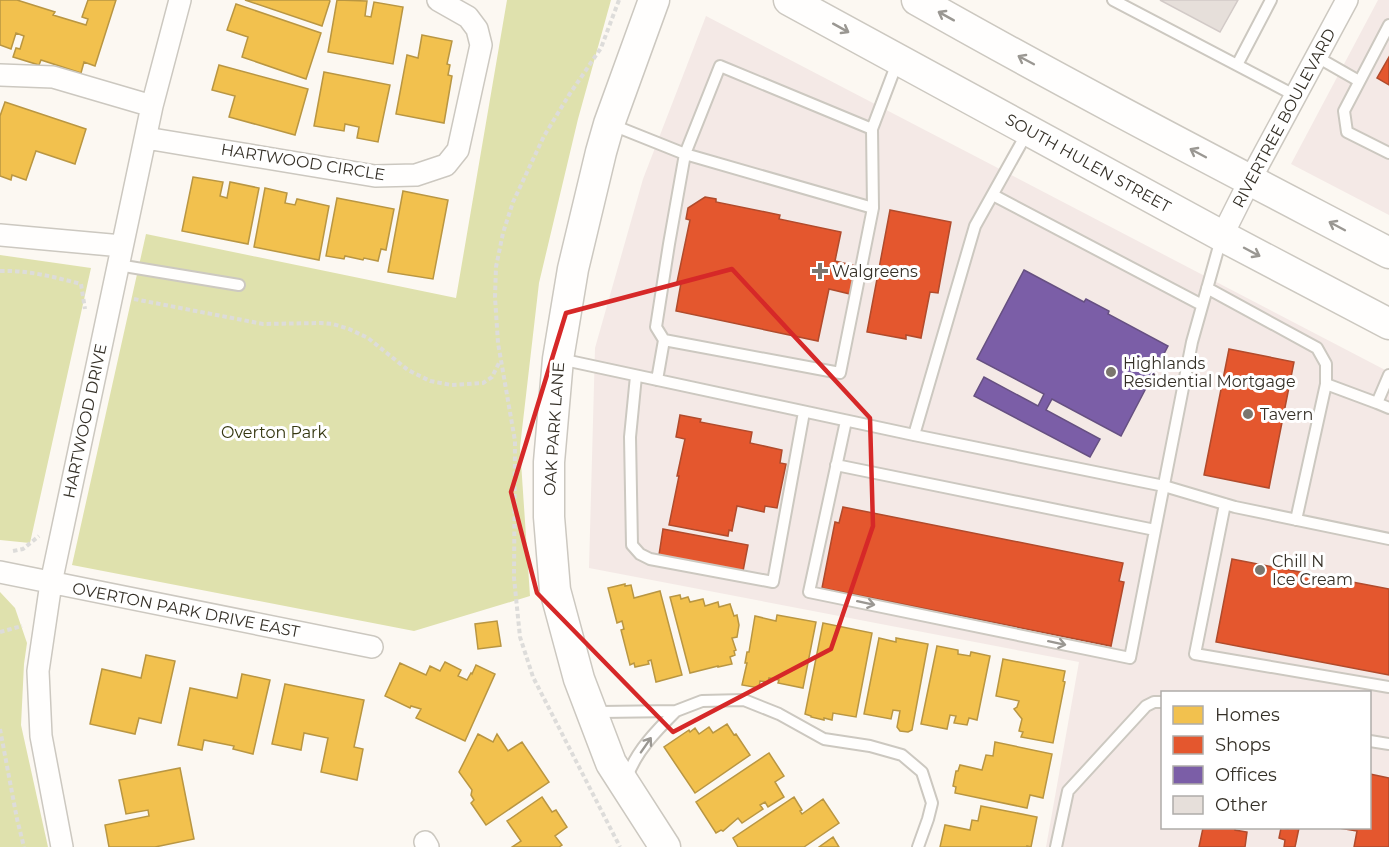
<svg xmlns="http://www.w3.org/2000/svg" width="1389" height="847" font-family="Montserrat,sans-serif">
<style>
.commercial{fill:#f4e9e6;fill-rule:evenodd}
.green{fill:#dfe1ad}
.homes{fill:#f2c14e;stroke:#b99642;stroke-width:1.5}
.shops{fill:#e4572e;stroke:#b04b2c;stroke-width:1.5}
.offices{fill:#7b5ea7;stroke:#665081;stroke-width:1.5}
.building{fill:#e6dfda;stroke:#d2cac7;stroke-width:1.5}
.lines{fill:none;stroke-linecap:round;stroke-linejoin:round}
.lane-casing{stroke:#ccc8c0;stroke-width:14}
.street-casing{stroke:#ccc8c0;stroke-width:24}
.secondary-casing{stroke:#ccc8c0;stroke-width:33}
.path{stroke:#dddcda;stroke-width:4;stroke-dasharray:4.5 3;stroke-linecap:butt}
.lane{stroke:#fffefd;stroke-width:10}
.street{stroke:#fffefd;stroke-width:21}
.secondary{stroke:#fffefd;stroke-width:30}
.oneway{stroke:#9a9792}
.marked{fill:none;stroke:#d62828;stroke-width:4.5;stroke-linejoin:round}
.poi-dot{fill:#7b766e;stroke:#fff;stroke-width:2}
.labels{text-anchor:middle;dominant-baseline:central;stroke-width:6;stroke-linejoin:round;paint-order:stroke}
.street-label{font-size:16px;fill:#353027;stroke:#fff}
.poi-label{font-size:16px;fill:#353027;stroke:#fff;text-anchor:start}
.park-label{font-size:16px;fill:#353710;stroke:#fff}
</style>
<rect width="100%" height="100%" fill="#fcf8f2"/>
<!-- commercial -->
<path class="commercial" d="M1378 0H1389V215L1291 164Z
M706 16 1389 372V847H1046L1079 662 589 568 595 348 643 179ZM1162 692H1370V828H1162Z"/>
<!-- green -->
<path class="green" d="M507 0H611L578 119 539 283 520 447 530 596 414 631 72 565 146 234 456 298Z
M0 255 91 268 30 543 0 540Z
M0 592 15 608 27 643 24 664 21 725 48 847H0Z"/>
<!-- homes -->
<path class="homes" d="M0 0H17L55 12 53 15 86 25 88 19 82 17 88 0H116L95 66 84 62 81 73 41 60 39 65 13 57 16 48 20 49 24 36 16 33 11 49 0 45Z
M245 0H329L330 1 322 26Z
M337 0 367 1 365 16 371 17 374 2 403 7 393 64 328 52Z
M236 4 321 33 306 79 242 57 248 37 227 30Z
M422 35 452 41 447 64 450 65 448 75 452 76 444 123 396 114 407 55 418 58Z
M219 65 308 89 295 135 229 117 235 96 212 90Z
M324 72 390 85 378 142 357 138 359 127 345 124 344 131 314 126Z
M5 102 86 129 75 164 36 151 26 180 12 175 11 180 0 176V116Z
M193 177 223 182 220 196 227 198 230 182 259 188 248 244 182 231Z
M265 188 287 193 285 203 295 205 297 199 329 206 319 260 254 247Z
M403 191 448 200 433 279 388 272Z
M337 198 394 209 386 250 381 249 378 261 364 258 363 260 345 256 344 259 326 256Z
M625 584V586L631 585 634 598 660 591 682 675 656 682 651 660 648 661 649 664 635 667 634 663 630 665 621 630 624 629 622 621 617 623 608 588Z
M680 595 681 599 688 597 690 602 703 599 705 606 718 602 719 607 730 604 734 616 737 615 739 625 737 637 732 638 736 650 734 651 735 655 730 657 732 664 718 667V666L690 673 670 597Z
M777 615 816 622 803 688 778 683 779 680 769 678 768 682 760 681 759 688 742 685 747 663H745L747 652H749L755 616 776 621Z
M497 621 501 646 478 649 475 624Z
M823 623 872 633 856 717 833 713 832 720 824 718V720L811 717V716L805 714Z
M879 638 896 642V638L928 644 912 730 908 732 900 731 897 727 900 711 893 710 891 719 864 714Z
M937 646 958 650V654L970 656 971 652 990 656 977 720 969 718 967 725 954 723 956 716 950 715 947 729 921 724Z
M146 655 175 661 161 723 139 718 135 734 90 724 102 669 141 678Z
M1003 659 1065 671 1063 681 1065 682 1053 743 1021 737 1023 732 1019 731 1022 719 1014 709 1017 707 1019 701 996 696Z
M445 662 461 670 458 676 467 680 471 673 472 674 476 665 495 674 465 741 416 718 421 709 411 706 410 708 385 696 400 663 426 675 430 666 440 671Z
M242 674 270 680 253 754 233 749 234 746 204 740 202 750 178 745 190 688 237 698Z
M285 684 364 700 354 747 363 749 357 780 321 772 328 738 304 733 301 750 272 744Z
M727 724 734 735 736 734 750 755 695 793 664 747 689 730 690 732 695 728 699 734 709 727 713 733Z
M478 734 493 742 497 734 508 751 522 742 549 782 486 825 471 803 474 800 471 795 472 790 459 772Z
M995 742 1052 754 1043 798 1030 795 1027 808 955 793 956 787 953 786 956 771H958L960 765 982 770 986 755 993 756Z
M769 753 784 776 775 782 784 797 768 807 765 802 760 805 763 809 742 823 738 818 723 831 721 830 716 833 696 802Z
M180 768 194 839 155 847H109L105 825 149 816 148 810 126 814 119 780Z
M542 797 552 812 556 810 567 827 555 836 562 845 559 847H512L521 841 507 821Z
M794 797 802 810 800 811 802 814 823 799 839 823 804 847H738L733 838Z
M981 806 1037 817 1031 847 1027 846V847H940L945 825 970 830 972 820 978 821Z
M833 837 839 847H819Z"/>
<!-- shops -->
<path class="shops" d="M1389 57V85L1377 78Z
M705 197 716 199V202L780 215 779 219 841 232 835 261 856 266 850 294 829 289 818 341 676 311 681 283 677 282 690 220 686 219 688 208Z
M890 210 951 222 938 293 930 292 921 338 906 335V339L867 332Z
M1229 349 1294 362 1269 488 1204 475Z
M680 415 701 419 700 422 752 432 750 443 782 450 780 463 786 464 777 508 765 506 764 512 737 506 732 531 729 530 728 536 669 525 679 476H677L685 439 676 437Z
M843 507 1123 563 1119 581 1124 582 1111 646 822 588 835 522 839 523Z
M663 529 748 545 743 571 659 555Z
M1232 559 1389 589V675L1216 642Z
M1370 774 1389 778V847H1354L1357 831 1339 828H1370Z
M1203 828H1235V830L1247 832 1245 847H1199Z
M1281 828 1288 829V828H1299L1295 847H1284L1285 840 1279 838Z"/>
<!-- offices -->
<path class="offices" d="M1024 270 1084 302 1086 299 1109 311 1108 314 1168 346 1121 436 1052 399 1046 410 1100 439 1090 457 974 396 984 377 1038 406 1044 394 977 359Z"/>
<!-- building -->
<path class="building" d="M1160 0H1238L1220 32Z"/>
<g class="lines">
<!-- lane casing -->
<g class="lane-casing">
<path id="lane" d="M1113 0 1296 96
M1389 25 1344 111 1347 132 1389 153
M1317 57 1359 81
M1237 65 1271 0
M610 124 685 154 720 66 872 129
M993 195 1202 305
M118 265 239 285
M1207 288 1317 348 1326 364V384
M664 340 656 327 669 244 685 154 873 208
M560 359 914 435 1164 486 1235 507 1389 539
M1389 375 1377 403 1389 408
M636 376 630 437 632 545 640 554 650 559 773 582 804 412
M657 380 664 340 840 373 873 208 872 129 897 63
M846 421 809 592 1130 658 1192 342 1221 239
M914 435 975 226 1028 131
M836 465 1155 530
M1225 504 1195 654 1389 687
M1296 520 1326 384 1377 403
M594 710 601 712 676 711 702 701 744 700 779 714 824 739 870 746 902 755 922 772 932 803 928 819 918 847
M1370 741 1389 744
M627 778C635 752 657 730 676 711
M1056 847 1068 791 1146 706 1154 702H1162"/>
</g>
<!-- street casing -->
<g class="street-casing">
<path id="street" d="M0 75 53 77 152 106
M146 138 375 176 416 175 446 165 458 150 481 45 477 29 468 17 438 0
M0 235 122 246
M1222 236 1250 180 1347 0
M0 572 372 647
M425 842 428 847
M62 847 41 736 38 671 51 583 152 106 180 0"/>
</g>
<!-- secondary casing -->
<g class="secondary-casing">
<path id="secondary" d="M654 0 609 124 601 152 573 269 558 359 549 462V517L555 590 579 679 611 763 665 847
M789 0 1222 236 1389 324
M917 0C1072 88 1231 170 1389 253"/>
</g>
<!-- path -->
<path class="path" d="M619 0 601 48 569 95 544 136 513 202 503 233 496 267 495 297 498 343 515 441 514 578 520 637 533 677 620 847
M0 271C28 270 54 277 81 284L85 309
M134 299 263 324 321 323 333 324 349 329 368 338 408 370 430 381 451 385 483 383 492 377 500 361
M13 551 23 549 39 536
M0 632 22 626
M0 729 17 819 24 847"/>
<!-- lane -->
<use href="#lane" class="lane"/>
<!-- street -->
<use href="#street" class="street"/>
<!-- secondary -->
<use href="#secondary" class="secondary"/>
</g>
<!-- one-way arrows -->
<defs><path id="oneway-shaft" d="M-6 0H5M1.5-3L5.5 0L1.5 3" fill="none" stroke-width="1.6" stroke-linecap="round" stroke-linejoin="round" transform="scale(1.5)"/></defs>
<g class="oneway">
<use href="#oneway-shaft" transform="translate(946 16) rotate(-151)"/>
<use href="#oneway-shaft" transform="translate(841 28) rotate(29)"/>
<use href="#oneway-shaft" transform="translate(1026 60) rotate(-152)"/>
<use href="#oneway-shaft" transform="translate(1198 153) rotate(-152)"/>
<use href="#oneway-shaft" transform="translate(1337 226) rotate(-152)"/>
<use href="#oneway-shaft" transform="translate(1252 252) rotate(28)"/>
<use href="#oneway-shaft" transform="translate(866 603) rotate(12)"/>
<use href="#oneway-shaft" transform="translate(1057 643) rotate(12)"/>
<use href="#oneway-shaft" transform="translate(646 745) rotate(-55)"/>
</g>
<!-- marked area -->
<path class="marked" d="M732 269 870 418 873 526 831 649 673 732 537 593 511 492 566 313Z"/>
<!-- markers -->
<g class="poi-dot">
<path d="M817 262h6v6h6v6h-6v6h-6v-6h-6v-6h6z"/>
<circle cx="1111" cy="372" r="6"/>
<circle cx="1248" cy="414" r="6"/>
<circle cx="1260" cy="570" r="6"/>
</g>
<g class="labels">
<!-- street labels -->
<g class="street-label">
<text transform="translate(1284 118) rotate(-62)">RIVERTREE BOULEVARD</text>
<text transform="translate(303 162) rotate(9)">HARTWOOD CIRCLE</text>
<text transform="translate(1088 163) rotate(29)">SOUTH HULEN STREET</text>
<text transform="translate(85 421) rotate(-78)">HARTWOOD DRIVE</text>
<text transform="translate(554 429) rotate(-86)">OAK PARK LANE</text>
<text transform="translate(186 610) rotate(11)">OVERTON PARK DRIVE EAST</text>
</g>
<!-- poi labels -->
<g class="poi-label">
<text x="832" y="271">Walgreens</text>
<text x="1123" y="363">Highlands<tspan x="1123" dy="18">Residential Mortgage</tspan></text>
<text x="1260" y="414">Tavern</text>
<text x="1272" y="561">Chill N<tspan x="1272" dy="18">Ice Cream</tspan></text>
</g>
<!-- park labels -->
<g class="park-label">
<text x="274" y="432">Overton Park</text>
</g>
</g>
<!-- legend -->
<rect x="1161" y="691" width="210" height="138" fill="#ffffff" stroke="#aeaca9" stroke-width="1.5"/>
<rect x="1173" y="706" width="30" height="18" fill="#f2c14e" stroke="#aeaca9" stroke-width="1.5"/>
<text x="1215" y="721" font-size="18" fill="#353027">Homes</text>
<rect x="1173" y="736" width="30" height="18" fill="#e4572e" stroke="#aeaca9" stroke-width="1.5"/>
<text x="1215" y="751" font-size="18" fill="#353027">Shops</text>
<rect x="1173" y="766" width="30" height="18" fill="#7b5ea7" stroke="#aeaca9" stroke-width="1.5"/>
<text x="1215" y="781" font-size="18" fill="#353027">Offices</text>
<rect x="1173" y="796" width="30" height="18" fill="#e6dfda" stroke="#aeaca9" stroke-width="1.5"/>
<text x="1215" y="811" font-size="18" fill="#353027">Other</text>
</svg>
